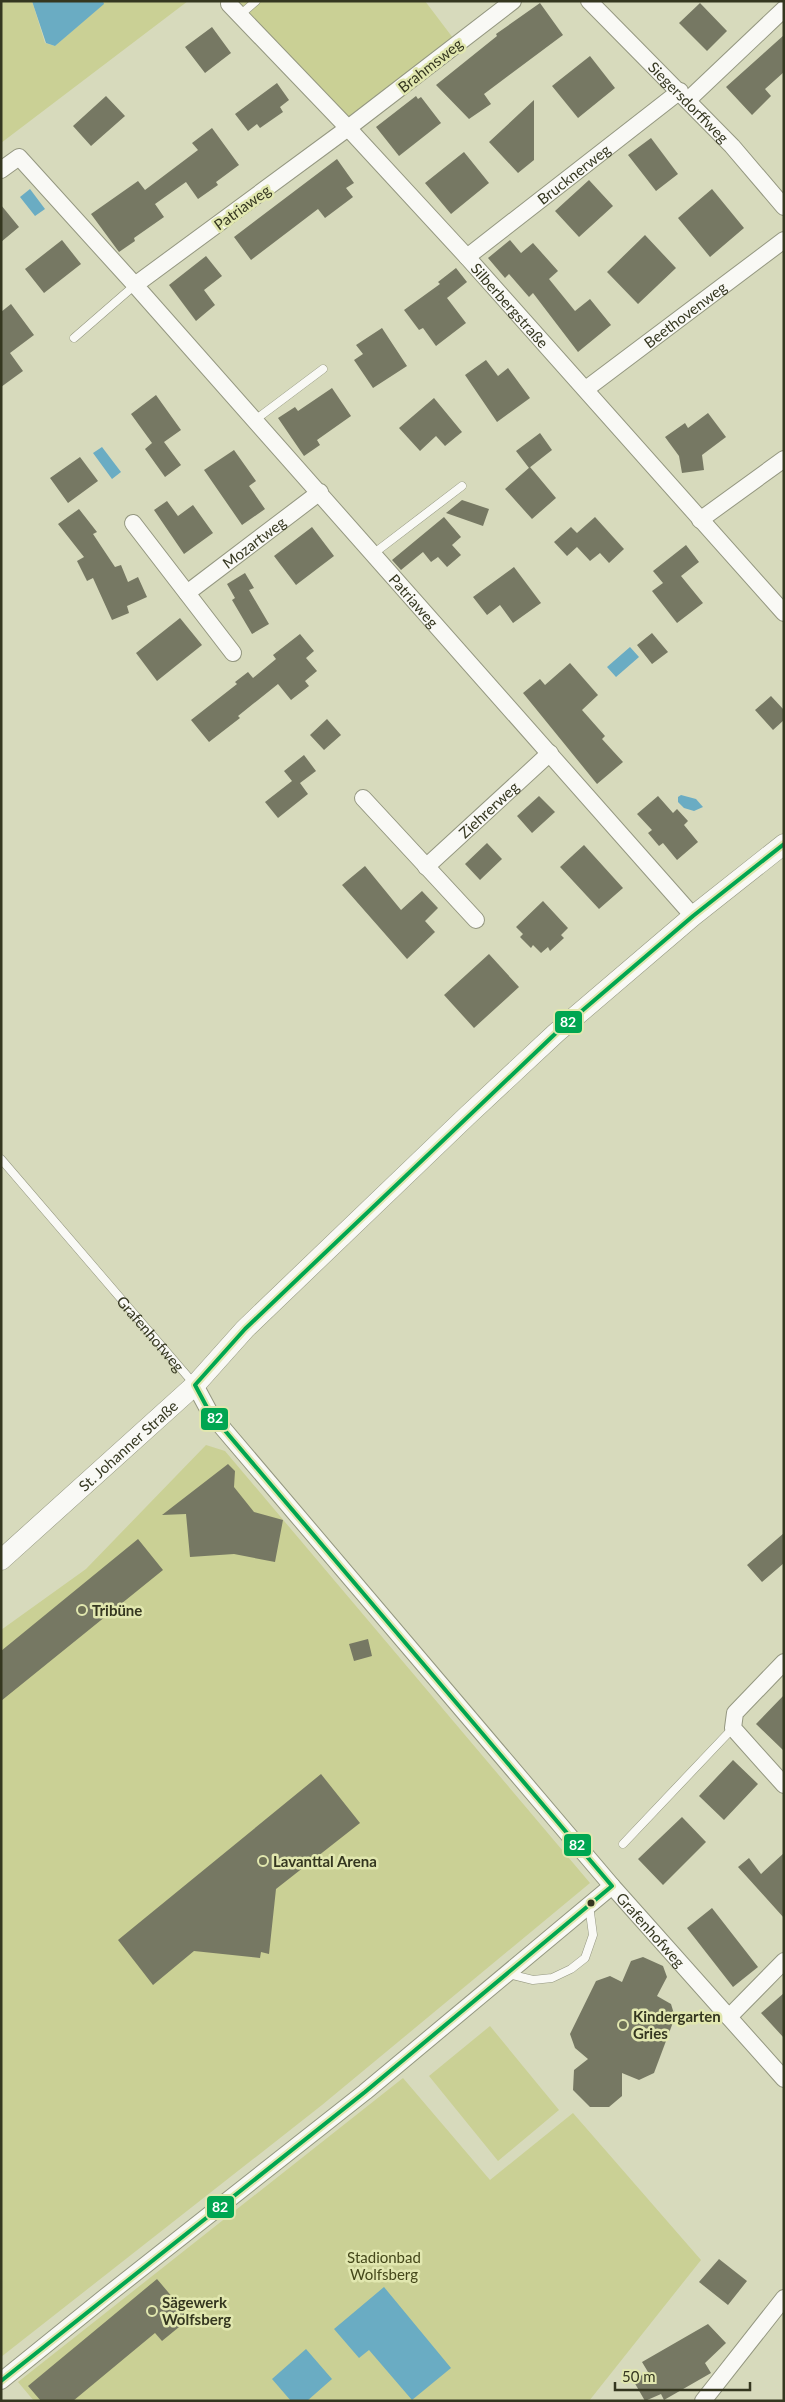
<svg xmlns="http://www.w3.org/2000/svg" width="785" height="2402" font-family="Lato,sans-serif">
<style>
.green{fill:#cad095}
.water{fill:#6aacc3}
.building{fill:#767863}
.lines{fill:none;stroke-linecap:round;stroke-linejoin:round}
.service-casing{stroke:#949780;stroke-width:9}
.minor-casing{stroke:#949780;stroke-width:18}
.tertiary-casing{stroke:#949780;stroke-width:21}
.service{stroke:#f9f9f5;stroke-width:8}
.minor{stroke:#f9f9f5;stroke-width:16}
.tertiary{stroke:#f9f9f5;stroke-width:20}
.bus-1-casing{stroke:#e1e7af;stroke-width:8}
.bus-1{stroke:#00a651;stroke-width:4}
.poi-dot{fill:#6e7057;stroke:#e1e7af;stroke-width:2}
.bus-dot{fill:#353720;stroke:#e1e7af;stroke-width:2}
.labels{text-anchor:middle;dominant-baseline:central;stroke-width:5;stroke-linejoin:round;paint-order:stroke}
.street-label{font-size:15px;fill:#353720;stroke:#e1e7af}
.poi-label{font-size:15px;font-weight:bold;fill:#353720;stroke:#e1e7af;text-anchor:start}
.park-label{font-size:15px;fill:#45481b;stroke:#e1e7af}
.line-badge{stroke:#e1e7af;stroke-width:2}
.badge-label{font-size:14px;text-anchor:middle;font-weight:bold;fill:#fff}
</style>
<rect width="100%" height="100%" fill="#d7dabc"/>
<!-- green -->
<path class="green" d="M1 1H32L45 43 55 46 103 4V1H188L1 143Z
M238 1H425L453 38 346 122Z
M206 1445 225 1451 590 1883 322 2105 1 2357V1630L86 1569Z
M490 2026 559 2110 498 2161 429 2076Z
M403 2078 490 2180 573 2113 701 2260 589 2401H34L18 2382Z"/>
<!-- water -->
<path class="water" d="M32 1H103L104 4 55 46 46 43Z
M30 189 45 209 35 216 20 197Z
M102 447 121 472 112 479 93 453Z
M630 647 639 657 616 677 607 667Z
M681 795 696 799 703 807 694 811 684 808 678 802V797Z
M384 2287 451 2368 412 2400 369 2350 359 2358 334 2329Z
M306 2349 332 2379 307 2401H291L272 2379Z"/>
<!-- building -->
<path class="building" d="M540 3 563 35 484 94 491 104 469 119 436 85 497 36 496 34Z
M700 3 727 31 707 51 679 23Z
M212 27 231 53 205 73 185 47Z
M784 35V72L765 89 771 96 752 115 726 87Z
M590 56 615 88 578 118 552 86Z
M277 83 289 100 280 107 283 112 260 128 257 124 248 131 235 114Z
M106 96 125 116 91 146 73 126Z
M416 96 418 99 421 97 441 123 399 156 376 127Z
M534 100V160L518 173 489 142Z
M212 128 239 165 216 182 218 185 198 199 186 182 155 204 164 217 134 238 135 241 119 252 91 214 138 181 145 190 198 150 192 143Z
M651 138 678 174 656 191 628 155Z
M464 152 489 183 451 214 425 183Z
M337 159 354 183 346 188 353 197 325 218 318 209 251 260 234 237Z
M589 180 613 206 579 237 555 211Z
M712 189 744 228 710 257 678 218Z
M1 205 19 227 1 242Z
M645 235 676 268 638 304 607 272Z
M62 240 81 264 44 293 25 269Z
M510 240 521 253 533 243 558 271 549 279 575 311 590 299 611 325 578 352 533 293 529 297 509 274 505 278 488 258Z
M206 256 222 276 204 290 215 305 196 321 169 285Z
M456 268 467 282 447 298 466 323 436 346 423 328 419 330 404 310 440 284 438 282Z
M11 304 34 335 10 353 23 371 1 387V312Z
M382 328 407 366 373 388 354 360 363 354 356 345Z
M486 360 498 376 508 368 530 398 497 422 465 375Z
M332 388 351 416 317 440 320 445 304 456 278 418 295 407 298 411Z
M156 395 181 430 164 442 181 465 165 477 145 449 152 443 131 414Z
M434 398 462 432 445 446 436 436 420 451 399 428Z
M708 413 726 437 702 455 704 470 682 473 679 456 665 437 685 423 688 428Z
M540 433 552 450 529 468 516 451Z
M234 450 256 481 249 486 265 509 242 525 204 470Z
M80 457 98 481 68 503 50 478Z
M530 467 556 498 532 519 505 489Z
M462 500 489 509 483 526 446 513Z
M167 501 178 516 193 505 213 533 184 554 154 510Z
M79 509 97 532 93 534 115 567 121 565 128 582 138 577 147 597 127 606 129 613 112 620 93 578 87 581 77 561 84 557 58 524Z
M444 517 461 537 452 545 461 555 447 567 438 557 431 562 423 552 401 570 392 560Z
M595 517 624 549 609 563 600 553 590 561 577 547 567 556 554 542 571 527 577 533Z
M312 527 334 556 296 585 274 556Z
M686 545 699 562 681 576 703 603 677 623 652 591 663 583 653 571Z
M514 567 541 603 513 623 500 605 487 615 473 597Z
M245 573 254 588 249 590 269 624 252 634 232 600 235 598 227 584Z
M180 618 202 645 157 681 136 653Z
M652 633 668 652 652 664 637 645Z
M300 634 314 651 306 658 317 671 305 681 309 686 291 700 278 684 238 716 240 718 209 742 191 720 237 684 235 682 248 672 253 678 276 659 273 655Z
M570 663 598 695 582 710 605 736 602 739 623 762 597 784 523 693 540 679 545 685Z
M771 696 784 710V720L773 730 755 710Z
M327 719 341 735 324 750 310 735Z
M304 755 316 771 300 783 308 794 278 818 265 802 292 781 284 771Z
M539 796 555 812 532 833 517 816Z
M658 796 673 813 677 809 688 821 684 825 698 842 677 860 663 843 659 846 648 833 652 830 637 814Z
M487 843 502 859 480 880 465 864Z
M584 845 623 888 599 909 560 867Z
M365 866 401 910 422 891 438 908 425 921 435 932 407 959 342 885Z
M543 901 568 928 561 935 564 938 550 951 548 947 541 953 533 945 531 948 520 937 523 934 516 927Z
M489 954 519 987 474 1028 444 995Z
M228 1464 235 1471 234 1487 254 1512 283 1520 275 1562 234 1554 190 1557 186 1514 162 1515Z
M784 1533V1563L762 1582 747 1565Z
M138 1539 163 1570 1 1701V1651Z
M368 1639 372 1656 354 1661 349 1644Z
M784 1695V1751L756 1724Z
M733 1760 758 1784 724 1820 699 1796Z
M321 1774 360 1823 276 1889 269 1954 261 1952 260 1958 194 1951 153 1985 118 1940Z
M682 1817 706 1842 663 1885 638 1859Z
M784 1853V1918L738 1867 749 1858 761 1874Z
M712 1908 758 1967 733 1987 687 1928Z
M643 1957 663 1966 667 1977 657 1996 671 2004 675 2017 654 2073 639 2080 622 2073V2096L609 2107H590L573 2090 574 2070 588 2059 575 2048 570 2034 596 1981 610 1976 622 1982 631 1961Z
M784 1993V2038L761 2013Z
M719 2259 747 2281 728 2305 699 2282Z
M157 2279 190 2318 162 2341 155 2333 73 2401H41L28 2386Z
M708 2324 726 2343 705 2363 711 2373 664 2400 661 2394 645 2401 633 2380 648 2372 642 2362Z"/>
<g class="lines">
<!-- service casing -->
<g class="service-casing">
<g id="service">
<path d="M240 15 256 1"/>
<path d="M74 338 135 285"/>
<path d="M255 420 323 369"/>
<path d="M373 554 462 486"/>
<path id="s1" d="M1 1159 195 1385"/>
<path d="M623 1844 733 1728"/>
<path d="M508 1974 533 1980 552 1978 571 1969 585 1958 593 1935 589 1905"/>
</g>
</g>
<!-- minor casing -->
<g class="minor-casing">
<g id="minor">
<path id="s2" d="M513 1 348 128 135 285 693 916"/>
<path id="s3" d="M589 1 732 146 784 207"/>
<path id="s4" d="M229 4 348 128 467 257 784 613"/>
<path d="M688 100 784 9"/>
<path d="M1 170 19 157 135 285"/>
<path id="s5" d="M467 257 680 91"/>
<path id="s6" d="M586 389 784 240"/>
<path d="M700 520 784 459"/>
<path d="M133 523 233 653"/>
<path id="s7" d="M187 593 320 492"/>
<path d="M363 798 476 920"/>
<path id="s8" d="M426 867 550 753"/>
<path id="s9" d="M195 1385 210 1413 612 1886 784 2079"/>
<path d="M784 1662 735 1713 733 1728 784 1785"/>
<path d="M729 2017 784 1961"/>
<path d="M1 2381 105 2297 365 2092 612 1886"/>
<path d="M703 2401 784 2298"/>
</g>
</g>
<!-- tertiary casing -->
<g class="tertiary-casing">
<g id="tertiary">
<path id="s10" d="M1 1560 195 1385 245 1329 467 1116 556 1033 693 916 784 844"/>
</g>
</g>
<!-- service -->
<use href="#service" class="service"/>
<!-- minor -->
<use href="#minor" class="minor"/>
<!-- tertiary -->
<use href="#tertiary" class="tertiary"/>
<!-- bus-1 casing -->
<g class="bus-1-casing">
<path id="bus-1" d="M1 2381 365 2092 612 1886 210 1413 195 1385 245 1329 556 1033 693 916 784 844"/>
</g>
<!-- bus-1 -->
<use href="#bus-1" class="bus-1"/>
</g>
<!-- markers -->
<g class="poi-dot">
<circle cx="82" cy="1610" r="5"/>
<circle cx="263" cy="1861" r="5"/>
<circle cx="623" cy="2025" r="5"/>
<circle cx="152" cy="2311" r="5"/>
</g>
<circle class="bus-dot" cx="591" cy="1903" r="4.5"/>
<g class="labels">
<!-- street labels -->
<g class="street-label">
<text transform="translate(430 65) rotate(-38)">Brahmsweg</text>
<text stroke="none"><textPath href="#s3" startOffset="142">Siegersdorffweg</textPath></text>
<text stroke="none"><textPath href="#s5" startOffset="135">Brucknerweg</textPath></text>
<text transform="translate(242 207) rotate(-36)">Patriaweg</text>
<text stroke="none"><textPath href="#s4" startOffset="412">Silberbergstraße</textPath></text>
<text stroke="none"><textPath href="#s6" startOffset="124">Beethovenweg</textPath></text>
<text stroke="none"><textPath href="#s7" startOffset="84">Mozartweg</textPath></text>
<text stroke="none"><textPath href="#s2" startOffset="894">Patriaweg</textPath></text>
<text stroke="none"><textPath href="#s8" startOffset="85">Ziehrerweg</textPath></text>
<text stroke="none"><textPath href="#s1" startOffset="230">Grafenhofweg</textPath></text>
<text stroke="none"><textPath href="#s10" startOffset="171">St. Johanner Straße</textPath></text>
<text stroke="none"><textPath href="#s9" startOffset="711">Grafenhofweg</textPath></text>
</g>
<!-- poi labels -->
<g class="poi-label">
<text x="92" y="1610">Tribüne</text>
<text x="273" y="1861">Lavanttal Arena</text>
<text x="633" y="2016">Kindergarten<tspan x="633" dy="17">Gries</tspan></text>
<text x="162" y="2302">Sägewerk<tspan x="162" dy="17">Wolfsberg</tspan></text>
</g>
<!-- park labels -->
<g class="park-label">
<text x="384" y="2257">Stadionbad<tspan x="384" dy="17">Wolfsberg</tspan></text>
</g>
</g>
<g class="line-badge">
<rect x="554" y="1010" width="29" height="24" rx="5" fill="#00a651"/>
<rect x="200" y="1407" width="29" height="24" rx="5" fill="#00a651"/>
<rect x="563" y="1833" width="29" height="24" rx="5" fill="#00a651"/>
<rect x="206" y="2195" width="29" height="24" rx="5" fill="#00a651"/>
</g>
<g class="badge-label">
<text x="568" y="1027">82</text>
<text x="215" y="1423">82</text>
<text x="577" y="1850">82</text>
<text x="220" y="2212">82</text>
</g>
<!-- border -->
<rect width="785" height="2402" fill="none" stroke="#353720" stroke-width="5"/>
<!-- scale -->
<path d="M615 2382v8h135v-8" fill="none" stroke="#353720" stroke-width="2.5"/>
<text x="622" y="2382" font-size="15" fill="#353720" stroke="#e1e7af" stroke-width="4" paint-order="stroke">50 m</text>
</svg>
